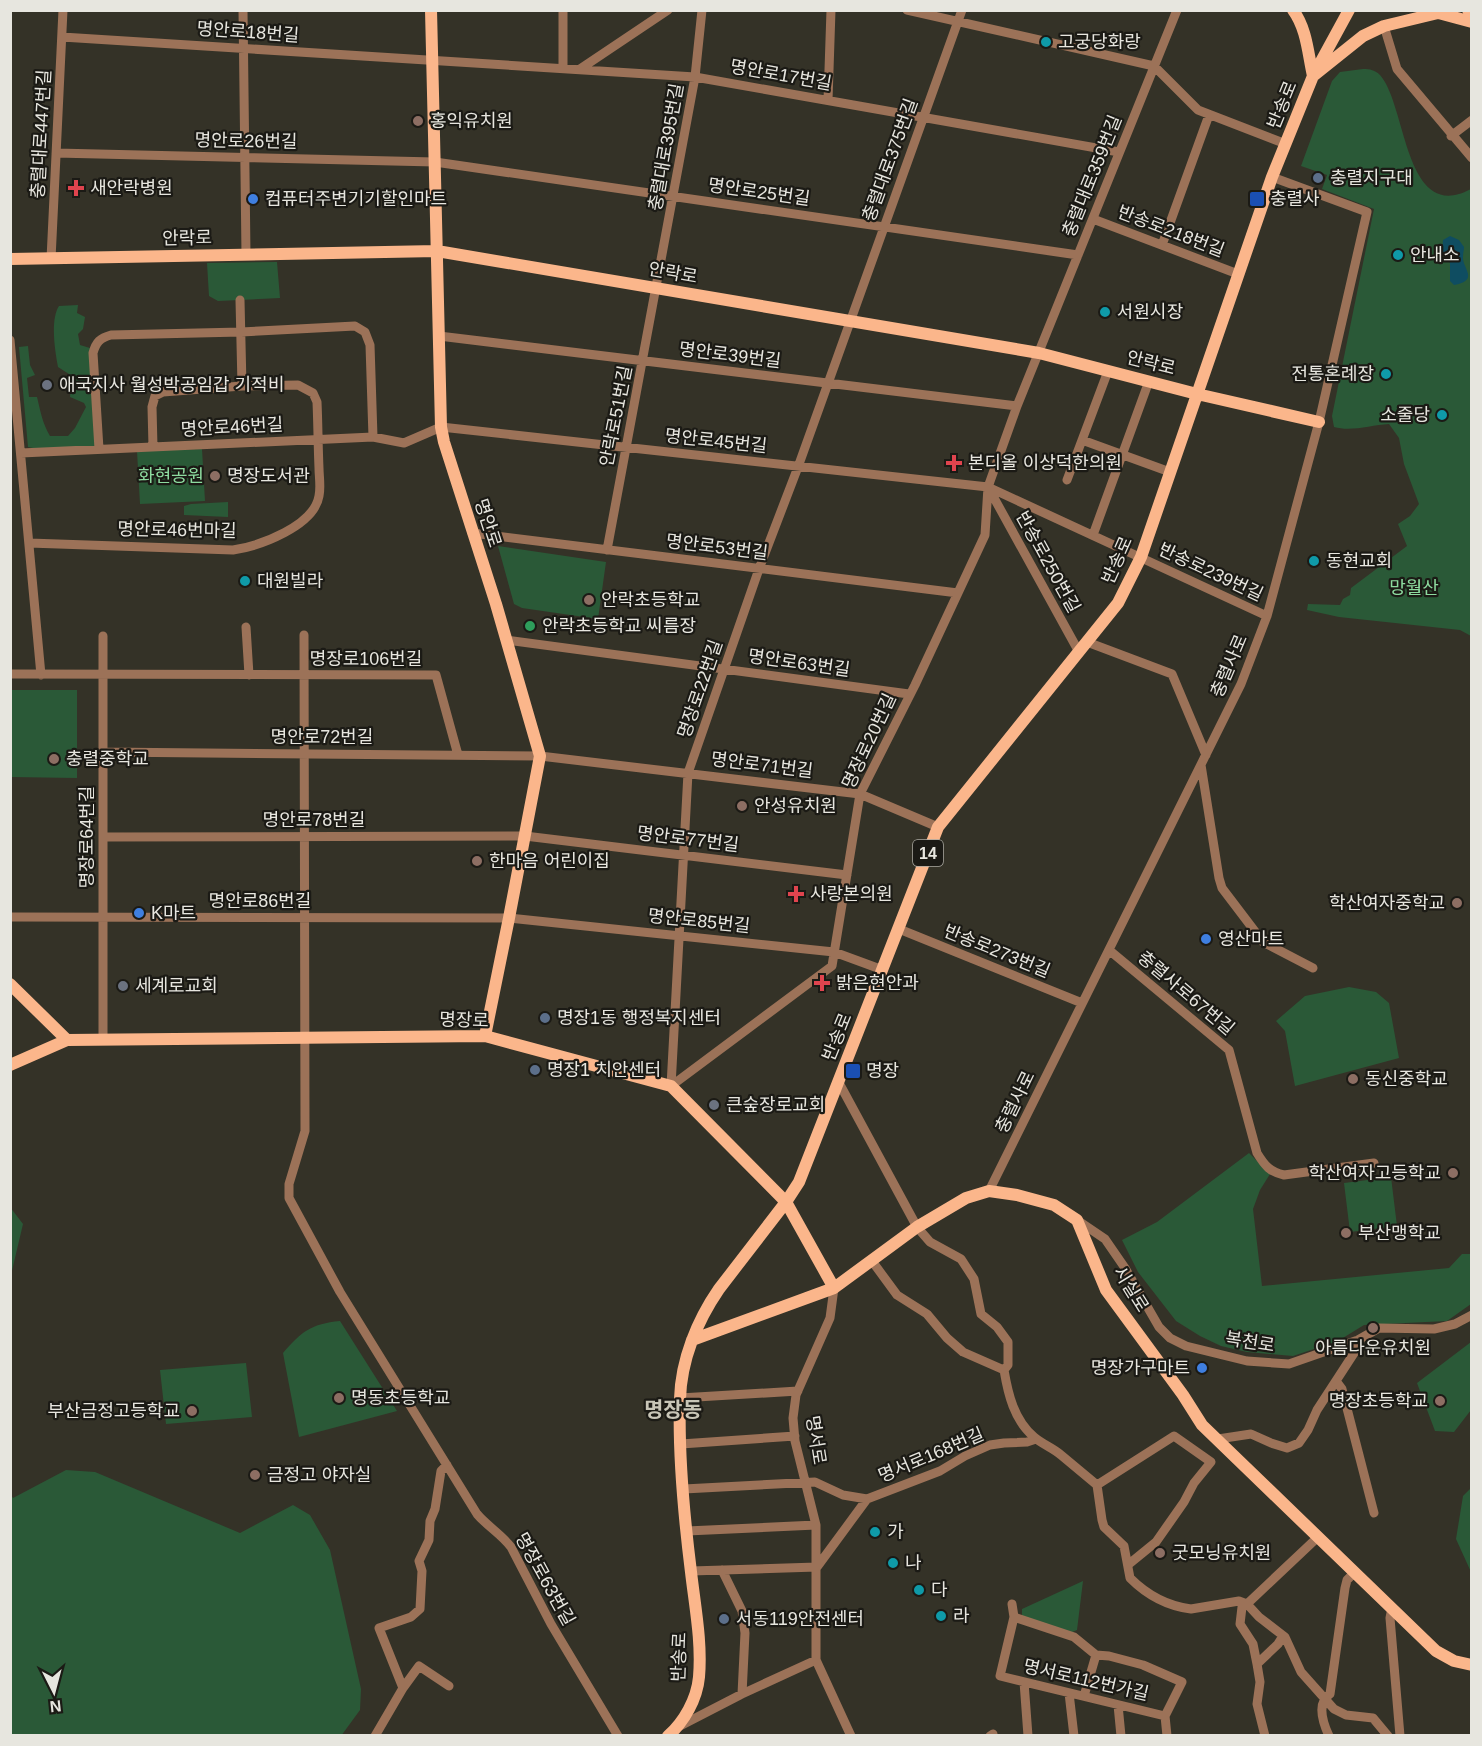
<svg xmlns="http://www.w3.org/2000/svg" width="1482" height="1746" font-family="Helvetica,'Noto Sans KR',sans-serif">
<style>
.green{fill:#2a5937}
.water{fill:#0f4d61}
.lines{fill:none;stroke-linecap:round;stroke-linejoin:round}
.minor{stroke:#9c7258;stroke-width:9}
.major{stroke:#fbb68b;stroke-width:12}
.culture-dot{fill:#0f9aa8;stroke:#1b1a15;stroke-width:2}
.education-dot{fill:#8d6e63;stroke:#1b1a15;stroke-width:2}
.service-dot{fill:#5c6f8a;stroke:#1b1a15;stroke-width:2}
.health-dot{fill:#e0444e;stroke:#1b1a15;stroke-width:2}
.shop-dot{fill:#3f7fe0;stroke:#1b1a15;stroke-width:2}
.transit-dot{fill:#1a4fb4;stroke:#1b1a15;stroke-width:2}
.worship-dot{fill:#6b7280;stroke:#1b1a15;stroke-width:2}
.leisure-dot{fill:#2e9e5b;stroke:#1b1a15;stroke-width:2}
.labels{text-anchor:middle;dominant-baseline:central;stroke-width:4.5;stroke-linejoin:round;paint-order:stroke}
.shield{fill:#1b1a15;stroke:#aaa9a2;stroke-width:1.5}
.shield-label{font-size:16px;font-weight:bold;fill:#e7e6df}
.street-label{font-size:18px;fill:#e7e6df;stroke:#1b1a15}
.poi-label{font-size:18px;fill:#e7e6df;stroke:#1b1a15;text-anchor:start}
.park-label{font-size:18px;fill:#8ddb9f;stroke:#1b1a15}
.quarter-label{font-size:21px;font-weight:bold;fill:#c8c5b7;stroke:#1b1a15}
</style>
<rect width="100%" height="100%" fill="#343227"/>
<!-- green -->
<path class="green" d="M1363 69C1370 69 1375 70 1380 75 1407 105 1404 225 1471 189V636L1460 630 1339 617 1307 610 1308 604 1340 605 1343 599 1350 595 1351 588 1407 546 1398 524 1410 516 1419 504 1404 464 1399 438 1389 424C1371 425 1351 432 1334 427L1332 416 1374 209 1322 189 1327 175 1301 166 1332 81 1340 72Z
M277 262 280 298 218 301 209 296 207 263Z
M78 305 77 313 85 317 83 329 78 334 80 345 90 348 98 447 38 449 28 447 19 347 28 346 30 365 35 375 27 378 29 397H37C41 413 42 422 50 436H68L75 428 86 407 84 403 70 397 72 376 58 367C55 351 50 320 59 306Z
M202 449 205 501 140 504 137 451Z
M228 502V517L184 515V506L191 504Z
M498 546 606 562 598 619 522 608 514 604Z
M11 690H77V778L11 777Z
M1349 987 1376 992 1389 1003 1399 1058 1295 1086 1285 1031 1276 1021 1305 996Z
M1249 1153 1270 1174 1260 1190 1253 1209 1262 1286 1449 1268 1462 1254H1471V1304L1447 1321 1364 1325 1338 1341 1293 1356 1247 1352 1221 1346 1200 1336 1176 1321 1138 1272 1122 1240 1157 1222Z
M1391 1177 1397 1226 1350 1232 1344 1183Z
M10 1207 23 1224 11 1275H10Z
M340 1321 397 1411 299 1437 283 1353C302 1331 311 1324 340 1321Z
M1471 1342V1410L1454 1432 1435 1431 1417 1383Z
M246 1363 252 1417 166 1424 160 1370Z
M66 1470 95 1472 240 1533 293 1505 310 1515 330 1550 361 1689 360 1710 341 1736 11 1735V1495L13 1498Z
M1471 1488V1572L1456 1539 1463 1496Z
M1083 1581 1077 1630 1070 1633 1022 1616V1609Z"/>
<!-- water -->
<path class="water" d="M1450 236 1459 240 1464 247C1464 250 1463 253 1463 257 1462 268 1480 280 1454 285L1450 281V263L1442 252 1443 240Z"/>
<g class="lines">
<!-- minor -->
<path class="minor" d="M243 10 246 255
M907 10 1154 66 1198 110 1286 144
M1384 26 1397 69 1472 158
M62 37 695 77 1119 152
M563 68V10
M580 69 668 10
M828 100 831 10
M1451 136 1472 120
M56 153 435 162 1078 255
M1093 219 1238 274
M1162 245 1209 115
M51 259 63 10
M240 300 242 386
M439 336 1017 406
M10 340 41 675
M1082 440 1170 472
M99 449 93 353C96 342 100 338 111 335L241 332 355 326 365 332 370 345 373 437
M21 453 373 437 404 443 441 427 988 487 1267 616
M1067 480 1108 371
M988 487 1079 652
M472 533 958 593
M1093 535 1149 381
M29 543 233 550C260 546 314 526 319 496 321 487 319 476 319 468 318 446 318 424 317 402L313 393 298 385 242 386 163 392 155 396 152 407 153 447
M607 550 695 77 702 10
M246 627 249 675
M304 635 305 1131 289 1184V1198L340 1292 477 1514C487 1526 501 1534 511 1547L551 1624 618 1736
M506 640 909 694
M1087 642 1172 674 1206 755
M10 674 436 675 458 755
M104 752 540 756 860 794 938 827
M1201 765 1219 878 1222 888 1263 942 1313 968
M104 837 525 836 847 875
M10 917 509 918 834 952 883 970
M899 929 1082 1003
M1109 950 1229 1050 1257 1153C1265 1166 1270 1172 1284 1175L1374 1163
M103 1039V636
M838 1081 917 1227 930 1242 961 1259 974 1279 981 1314 997 1327 1008 1342V1365L1004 1370C1008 1394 1014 1420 1034 1437 1042 1444 1053 1448 1061 1455 1073 1465 1085 1475 1097 1485L1102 1520 1104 1527 1124 1546 1130 1578C1147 1595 1167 1606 1191 1609L1239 1601 1247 1604 1242 1607 1240 1624 1253 1644 1257 1664 1260 1682 1257 1704 1265 1736
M671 1086 832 966 860 794 915 685 985 535 988 487 1017 406 1177 10
M671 1086 688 773 759 569 798 467 962 10
M989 1191 1241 684 1267 616 1319 422 1367 212 1272 177
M1077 1220 1105 1239 1125 1268 1159 1327 1170 1338 1186 1346 1247 1361 1289 1364 1358 1340 1379 1328 1434 1329 1455 1324 1472 1315
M872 1261 897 1295 927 1314 947 1338 963 1352 1004 1370
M834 1288 830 1318 796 1395 793 1418 795 1441 816 1525V1660L851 1736
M1336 1381 1342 1389 1374 1513
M680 1398 798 1391
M1218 1439 1251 1434 1271 1443 1287 1448 1299 1443 1308 1430 1317 1410 1358 1347 1355 1341
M681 1444 795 1436
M1097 1485 1174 1436 1211 1462 1194 1483 1184 1502 1156 1542 1129 1564
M684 1489 815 1482 843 1495 867 1499 940 1471 965 1456 990 1445 1004 1443 1027 1442 1036 1439
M687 1531 816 1525
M1318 1537 1247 1604 1259 1617 1285 1637 1301 1672 1334 1709 1346 1715 1373 1718 1388 1736
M722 1570 742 1611 745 1633 742 1694
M691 1571 817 1567 867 1499
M1012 1604 1014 1617 1000 1676 1165 1716
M1392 1608 1390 1618 1400 1736
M1014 1617 1074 1637 1096 1655 1109 1656 1143 1665 1182 1682 1165 1716 1167 1736
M1257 1664 1278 1644 1283 1636
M1024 1682 1028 1736
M403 1688 419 1666 449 1686
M1069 1693 1074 1736
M1084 1696 1096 1655
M1118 1705 1121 1736
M678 1727 742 1694 816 1660
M375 1736 403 1688 379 1628 411 1617 420 1609 422 1571 419 1561 429 1540 430 1521 435 1509 441 1471 447 1465
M990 1736 993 1734
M1329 1736C1323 1723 1316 1703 1330 1694L1345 1588 1347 1580 1355 1572"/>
<!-- major -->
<path class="major" d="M431 10 441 427 444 442 496 604 540 756 509 918 485 1036
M1293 10C1307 29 1308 54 1313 76L1363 36 1384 26 1438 13
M1468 10 1472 11
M1431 11 1472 22
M10 259 437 251 1039 353 1197 394 1319 422
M10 984 67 1040
M10 1065 67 1040 485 1036 671 1086 786 1202 834 1288
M692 1340 834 1288 917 1227 966 1198 989 1191 1017 1195 1054 1205 1077 1220 1106 1290 1183 1395 1202 1425 1436 1651 1454 1661 1472 1665
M668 1736C684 1722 697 1699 699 1677 702 1642 695 1607 691 1572 684 1516 678 1456 680 1399 681 1360 697 1321 719 1289L786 1202 799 1182 938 827 1118 603 1141 557 1272 177 1313 76 1349 10"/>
</g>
<!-- markers -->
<g class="culture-dot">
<circle cx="1046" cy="42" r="6"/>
<circle cx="1398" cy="255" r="6"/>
<circle cx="1105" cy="312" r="6"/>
<circle cx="1386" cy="374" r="6"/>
<circle cx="1442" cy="415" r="6"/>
<circle cx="1314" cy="561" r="6"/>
<circle cx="245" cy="581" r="6"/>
<circle cx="875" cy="1532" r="6"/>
<circle cx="893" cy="1563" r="6"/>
<circle cx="919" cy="1590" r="6"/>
<circle cx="941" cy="1616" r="6"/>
</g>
<g class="education-dot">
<circle cx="418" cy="121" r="6"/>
<circle cx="215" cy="476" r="6"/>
<circle cx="589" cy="600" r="6"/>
<circle cx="54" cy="759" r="6"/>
<circle cx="742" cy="806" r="6"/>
<circle cx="477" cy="861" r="6"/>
<circle cx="1457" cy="903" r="6"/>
<circle cx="1353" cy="1079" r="6"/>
<circle cx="1453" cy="1173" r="6"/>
<circle cx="1346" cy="1233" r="6"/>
<circle cx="1373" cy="1328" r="6"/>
<circle cx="339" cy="1398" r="6"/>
<circle cx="1440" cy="1401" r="6"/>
<circle cx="192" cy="1411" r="6"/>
<circle cx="255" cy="1475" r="6"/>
<circle cx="1160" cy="1553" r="6"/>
</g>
<g class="service-dot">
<circle cx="1318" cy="178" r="6"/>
<circle cx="545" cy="1018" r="6"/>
<circle cx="535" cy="1070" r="6"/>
<circle cx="724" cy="1619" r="6"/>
</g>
<g class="health-dot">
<path d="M73 179h6v6h6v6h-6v6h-6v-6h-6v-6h6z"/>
<path d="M951 454h6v6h6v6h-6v6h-6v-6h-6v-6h6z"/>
<path d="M793 885h6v6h6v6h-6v6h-6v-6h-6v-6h6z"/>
<path d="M819 974h6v6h6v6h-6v6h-6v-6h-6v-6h6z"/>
</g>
<g class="shop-dot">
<circle cx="253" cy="199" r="6"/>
<circle cx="139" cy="913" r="6"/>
<circle cx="1206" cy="939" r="6"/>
<circle cx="1202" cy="1368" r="6"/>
</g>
<g class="transit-dot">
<rect x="1249" y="191" width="16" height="16" rx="3"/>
<rect x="845" y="1063" width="16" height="16" rx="3"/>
</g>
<g class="worship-dot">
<circle cx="47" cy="385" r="6"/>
<circle cx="123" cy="986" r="6"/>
<circle cx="714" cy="1105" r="6"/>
</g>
<circle class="leisure-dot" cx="530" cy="626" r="6"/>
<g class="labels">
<!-- shield labels -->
<rect class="shield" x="913" y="840" width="30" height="26" rx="4.5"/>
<g class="shield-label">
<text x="928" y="853">14</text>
</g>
<!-- street labels -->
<g class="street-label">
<text transform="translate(248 32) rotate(4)">명안로18번길</text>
<text transform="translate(781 75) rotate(10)">명안로17번길</text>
<text transform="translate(1282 105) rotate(-68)">반송로</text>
<text transform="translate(41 134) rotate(-87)">충렬대로447번길</text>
<text transform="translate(246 141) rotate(1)">명안로26번길</text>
<text transform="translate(666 147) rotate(-80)">충렬대로395번길</text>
<text transform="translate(890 160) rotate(-70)">충렬대로375번길</text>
<text transform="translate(1092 176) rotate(-68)">충렬대로359번길</text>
<text transform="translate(759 192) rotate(8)">명안로25번길</text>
<text transform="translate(1171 231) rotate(21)">반송로218번길</text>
<text transform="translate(187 238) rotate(-1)">안락로</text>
<text transform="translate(673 273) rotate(10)">안락로</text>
<text transform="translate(730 355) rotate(7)">명안로39번길</text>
<text transform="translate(1151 363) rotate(14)">안락로</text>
<text transform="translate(616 416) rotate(-79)">안락로51번길</text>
<text transform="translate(232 427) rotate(-3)">명안로46번길</text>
<text transform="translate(716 441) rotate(6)">명안로45번길</text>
<text transform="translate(488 523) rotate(72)">명안로</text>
<text transform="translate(177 530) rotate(1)">명안로46번마길</text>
<text transform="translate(717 547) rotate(7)">명안로53번길</text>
<text transform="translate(1117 560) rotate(-66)">반송로</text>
<text transform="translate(1048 562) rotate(61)">반송로250번길</text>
<text transform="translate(1211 572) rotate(25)">반송로239번길</text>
<text x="366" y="659">명장로106번길</text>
<text transform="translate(799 663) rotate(8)">명안로63번길</text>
<text transform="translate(1229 666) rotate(-67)">충렬사로</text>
<text transform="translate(700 689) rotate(-71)">명장로22번길</text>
<text x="322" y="737">명안로72번길</text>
<text transform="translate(869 741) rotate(-65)">명장로20번길</text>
<text transform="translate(762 765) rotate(7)">명안로71번길</text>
<text x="314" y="820">명안로78번길</text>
<text transform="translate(87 837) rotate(-90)">명장로64번길</text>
<text transform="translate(688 839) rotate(7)">명안로77번길</text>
<text x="260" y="901">명안로86번길</text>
<text transform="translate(699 921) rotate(6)">명안로85번길</text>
<text transform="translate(997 951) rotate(22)">반송로273번길</text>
<text transform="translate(1186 993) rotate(40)">충렬사로67번길</text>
<text transform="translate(464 1020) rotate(2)">명장로</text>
<text transform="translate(837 1037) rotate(-68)">반송로</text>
<text transform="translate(1015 1102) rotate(-64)">충렬사로</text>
<text transform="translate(1131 1289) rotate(58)">시실로</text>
<text transform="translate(1250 1342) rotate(9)">복천로</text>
<text transform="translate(816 1440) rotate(81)">명서로</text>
<text transform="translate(931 1455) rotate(-23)">명서로168번길</text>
<text transform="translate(545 1579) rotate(61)">명장로63번길</text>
<text transform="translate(679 1657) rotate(-88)">반송로</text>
<text transform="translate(1086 1680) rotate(13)">명서로112번가길</text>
</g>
<!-- poi labels -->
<g class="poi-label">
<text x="1058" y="42">고궁당화랑</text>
<text x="430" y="121">홍익유치원</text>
<text x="1330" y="178">충렬지구대</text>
<text x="90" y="188">새안락병원</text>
<text x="265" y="199">컴퓨터주변기기할인마트</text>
<text x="1270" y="199">충렬사</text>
<text x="1410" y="255">안내소</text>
<text x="1117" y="312">서원시장</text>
<text x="1374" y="374" text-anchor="end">전통혼례장</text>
<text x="59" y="385">애국지사 월성박공임갑 기적비</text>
<text x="1430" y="415" text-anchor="end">소줄당</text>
<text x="968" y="463">본디올 이상덕한의원</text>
<text x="227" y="476">명장도서관</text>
<text x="1326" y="561">동현교회</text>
<text x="257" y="581">대원빌라</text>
<text x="601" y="600">안락초등학교</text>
<text x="542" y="626">안락초등학교 씨름장</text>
<text x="66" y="759">충렬중학교</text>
<text x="754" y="806">안성유치원</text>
<text x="489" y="861">한마음 어린이집</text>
<text x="810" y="894">사랑본의원</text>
<text x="1445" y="903" text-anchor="end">학산여자중학교</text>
<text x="151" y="913">K마트</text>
<text x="1218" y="939">영산마트</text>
<text x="836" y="983">밝은현안과</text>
<text x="135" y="986">세계로교회</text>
<text x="557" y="1018">명장1동 행정복지센터</text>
<text x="547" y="1070">명장1 치안센터</text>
<text x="866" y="1071">명장</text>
<text x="1365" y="1079">동신중학교</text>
<text x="726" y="1105">큰숲장로교회</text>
<text x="1441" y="1173" text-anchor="end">학산여자고등학교</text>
<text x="1358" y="1233">부산맹학교</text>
<text x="1373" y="1348" text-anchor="middle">아름다운유치원</text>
<text x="1190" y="1368" text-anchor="end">명장가구마트</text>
<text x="351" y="1398">명동초등학교</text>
<text x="1428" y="1401" text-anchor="end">명장초등학교</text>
<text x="180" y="1411" text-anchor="end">부산금정고등학교</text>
<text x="267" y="1475">금정고 야자실</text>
<text x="887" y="1532">가</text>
<text x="1172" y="1553">굿모닝유치원</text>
<text x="905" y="1563">나</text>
<text x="931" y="1590">다</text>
<text x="953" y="1616">라</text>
<text x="736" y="1619">서동119안전센터</text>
</g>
<!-- park labels -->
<g class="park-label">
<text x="171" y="476">화현공원</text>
<text x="1414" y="588">망월산</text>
</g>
<!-- quarter labels -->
<g class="quarter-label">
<text x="673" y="1409">명장동</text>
</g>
</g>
<!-- border -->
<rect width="1482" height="1746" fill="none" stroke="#e7e6df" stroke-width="24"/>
<!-- north arrow -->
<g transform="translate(54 1692) rotate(174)" stroke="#1b1a15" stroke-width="4.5" paint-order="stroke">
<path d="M0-4.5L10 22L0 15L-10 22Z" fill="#e7e6df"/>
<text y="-9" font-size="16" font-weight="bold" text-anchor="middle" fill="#e7e6df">N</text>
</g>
</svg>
